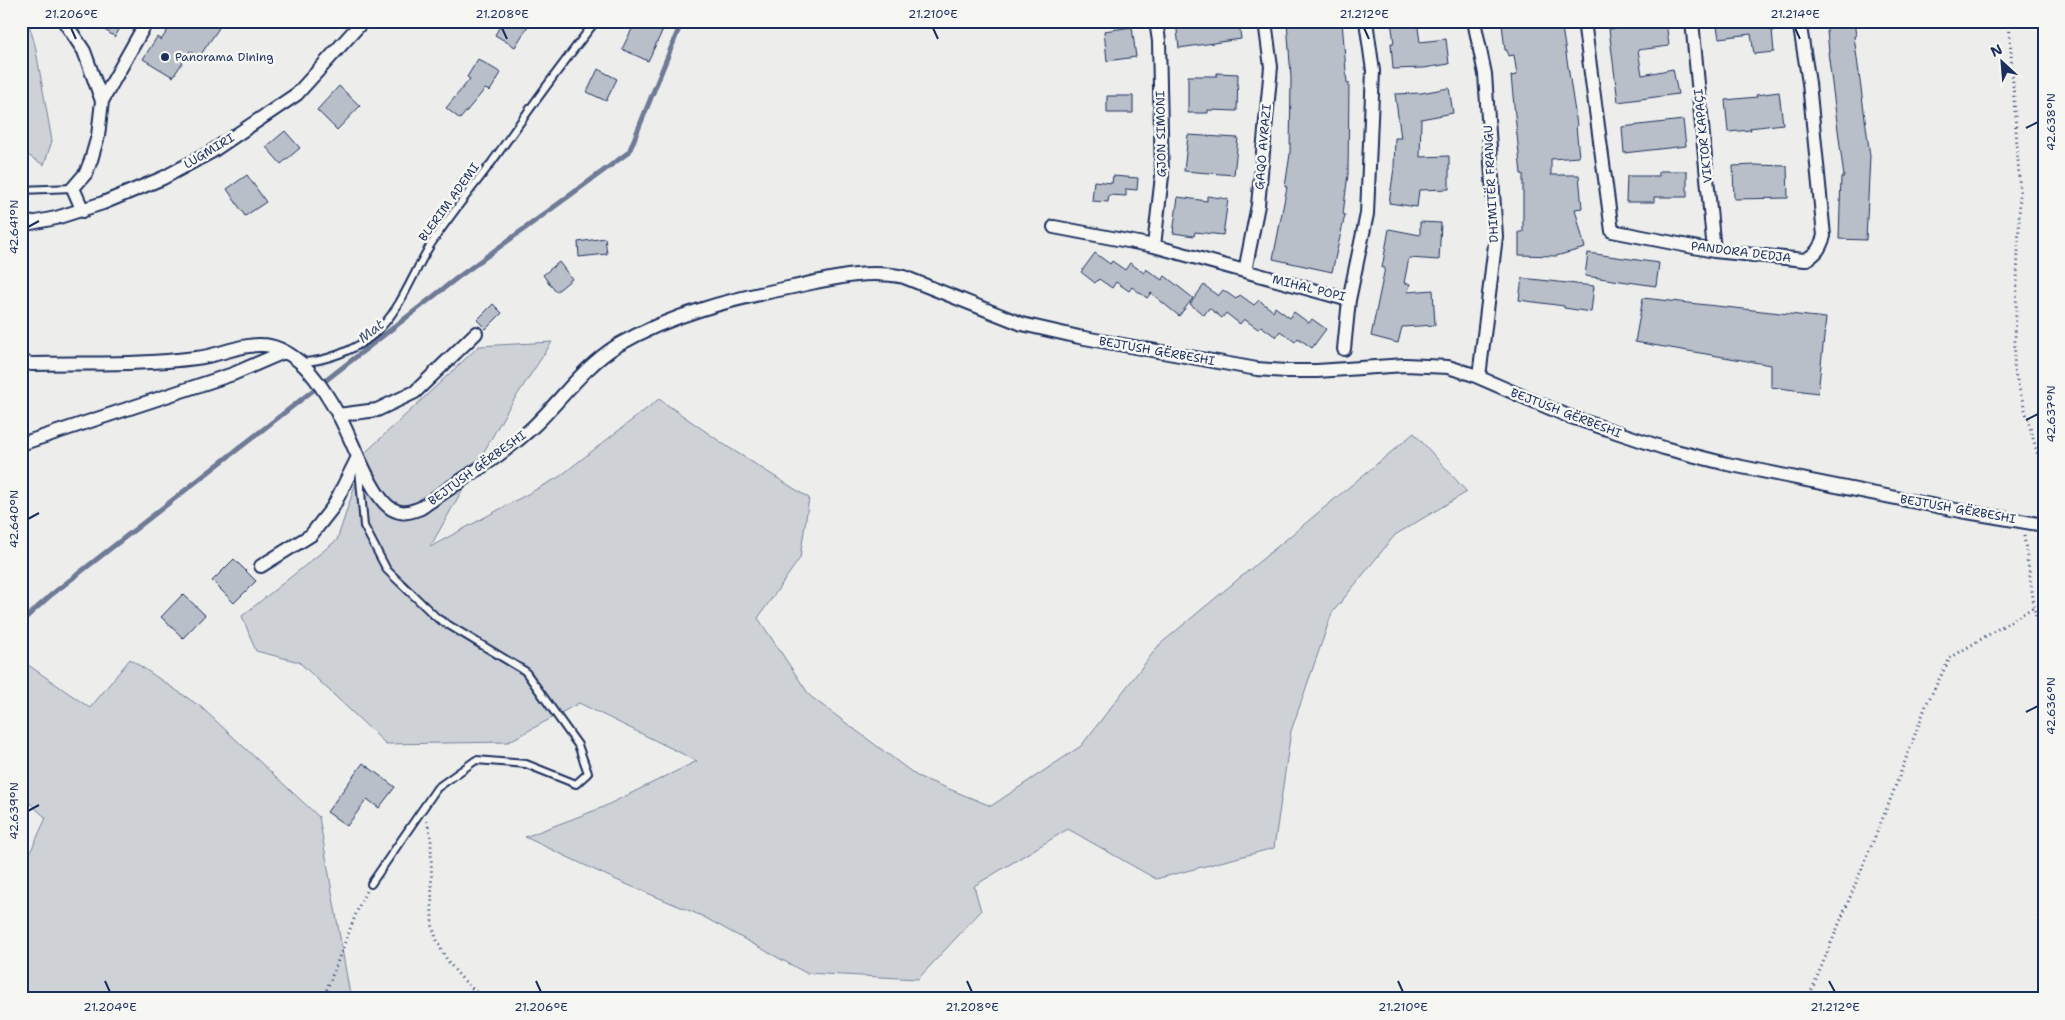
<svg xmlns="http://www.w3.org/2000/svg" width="2065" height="1020" font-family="'Shantell Sans',sans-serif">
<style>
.green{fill:#ced2d7;stroke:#74809a}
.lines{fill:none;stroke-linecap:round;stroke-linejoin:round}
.stream{stroke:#6e7a96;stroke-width:5}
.building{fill:#b9bfc8;stroke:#1b2f5e}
.service-casing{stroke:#1b2f5e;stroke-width:10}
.minor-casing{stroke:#1b2f5e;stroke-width:16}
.path{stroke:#1b2f5e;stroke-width:3;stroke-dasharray:1 4;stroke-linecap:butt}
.service{stroke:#f6f6f2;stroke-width:6}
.minor{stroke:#f6f6f2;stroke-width:12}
.ticks{fill:none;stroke:#1b2f5e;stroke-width:2}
.poi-dot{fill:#1b2f5e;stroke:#f6f6f2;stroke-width:2}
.labels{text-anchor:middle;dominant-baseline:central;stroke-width:5;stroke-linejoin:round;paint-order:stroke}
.poi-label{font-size:12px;fill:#1b2f5e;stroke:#f6f6f2;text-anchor:start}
.street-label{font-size:12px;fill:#1b2f5e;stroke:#f6f6f2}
.water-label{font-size:14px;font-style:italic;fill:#44547a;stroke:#f6f6f2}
.neatline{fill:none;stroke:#1b2f5e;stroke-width:2}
.ticks-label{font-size:12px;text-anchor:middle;fill:#1b2f5e}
</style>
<rect width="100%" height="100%" fill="#edeeec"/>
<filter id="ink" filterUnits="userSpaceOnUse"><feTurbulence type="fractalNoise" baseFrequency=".02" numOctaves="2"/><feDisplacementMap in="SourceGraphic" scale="10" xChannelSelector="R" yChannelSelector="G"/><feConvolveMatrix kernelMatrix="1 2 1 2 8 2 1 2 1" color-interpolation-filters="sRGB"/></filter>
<g filter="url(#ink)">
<!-- green -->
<path class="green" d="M21 21H28L35 45 52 141 44 165 21 151Z
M552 342 508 409 430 547 559 477 659 399 728 447 809 498 800 558 758 618 810 696 917 776 991 806 1081 746 1159 645 1414 433 1467 492 1395 535 1332 613 1291 731 1274 848 1156 879 1068 829 974 886 981 911 918 979 806 973 702 916 614 879 525 837 601 808 697 761 579 703 508 742 386 744 299 662 256 651 242 616 337 540 366 452 479 346Z
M130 659 201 707 319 817 349 989 353 999H21V881L28 857 46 818 21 795V660L90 708Z"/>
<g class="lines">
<!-- stream -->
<path class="stream" d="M21 622 51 595 457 278 629 152 682 21"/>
</g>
<!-- building -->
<path class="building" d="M92 21H124L115 37Z
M174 21H209L219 28 199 57 190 51 173 77 143 59 157 37 161 40Z
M503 21H531L515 47 495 35Z
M636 21H667L648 61 622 49Z
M1176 21H1239L1241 39 1179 48Z
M1287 21H1342L1347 83H1349L1348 174 1343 214 1345 215 1332 272 1273 259 1287 187H1285L1290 154 1291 78Z
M1391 21H1417L1420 42 1446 39 1449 64 1424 68 1393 69 1391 43H1394Z
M1527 21H1561L1577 125 1576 126 1579 157 1551 159V175H1579L1582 208 1575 209 1585 248 1556 256 1519 255V232H1523V174H1521L1511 76 1517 75 1514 55 1508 56 1507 50H1505L1502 24Z
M1657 21H1666L1669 46 1638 50 1642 75 1673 69 1678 94 1618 102 1609 29 1638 26V24Z
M1749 21H1780L1782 29 1772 30 1774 52 1754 54 1751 34 1719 38 1717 26Z
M1826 21H1854L1856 36H1854L1870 156 1866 240 1839 239 1841 177H1844L1828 52H1829Z
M1132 27 1136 57 1107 61 1104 31Z
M478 59 501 73 490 91 485 89 460 119 446 108 470 79 467 77Z
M598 69 617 79 606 101 587 92Z
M1217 73 1238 74 1237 111 1208 110V113H1188V76H1217Z
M339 86 360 106 337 130 317 110Z
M1449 88 1453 113 1421 119 1420 157 1449 156V189L1419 190 1417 207 1389 203 1394 168 1395 138H1401L1395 94 1421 93Z
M1779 92 1783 124 1750 128 1751 130 1728 132 1725 100 1757 97 1756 95Z
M1107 96H1133V113H1107Z
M1683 120 1686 146 1624 153 1622 127Z
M285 131 300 148 281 164 266 147Z
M1188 135 1238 138 1234 175 1184 171Z
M1755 165 1787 166 1788 198 1734 199 1733 166Z
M1659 171H1687V197H1654V202H1626L1627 176H1659Z
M247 175 266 202 245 216 227 189Z
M1113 176 1138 178 1137 190 1126 189V196L1109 195 1108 202 1092 201 1094 181 1112 183Z
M1207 196 1228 199 1223 235 1195 232 1194 236 1173 233 1178 197 1207 201Z
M1420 222 1441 223 1439 260 1409 258 1404 283 1410 284 1408 292 1433 290 1435 325 1402 327 1398 343 1371 336 1385 268H1382L1389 229 1420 235Z
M605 238 607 254 579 257 578 242Z
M1095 253 1110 264 1112 261 1125 270 1130 263 1144 273 1146 269 1162 280 1165 276 1193 298 1179 316 1151 293 1147 298 1132 287 1129 291 1116 282 1112 288 1099 279 1095 283 1081 272Z
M1588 253 1659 263 1656 286 1585 276Z
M559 262 572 279 556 292 543 275Z
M1522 278 1594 286 1591 312 1564 308V306L1519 300Z
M1204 285 1218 296 1223 290 1236 299 1240 295 1254 305 1259 300 1273 311 1275 307 1290 318 1294 312 1309 323 1312 319 1326 329 1312 348 1298 338 1295 342 1280 331 1276 337 1261 326 1258 329 1244 319 1240 324 1226 313 1222 318 1209 308 1204 315 1190 304Z
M1643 298 1826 318 1818 393 1771 387V365L1635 342Z
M493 304 502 313 486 329 477 320Z
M234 559 256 581 234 603 212 581Z
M183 594 205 615 183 638 161 617Z
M363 763 395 787 379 808 367 799 347 826 327 812Z"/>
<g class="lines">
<!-- service casing -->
<g class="service-casing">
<path id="service" d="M21 190 73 188
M301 362C324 362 356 350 374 334 402 310 413 271 433 241 451 214 472 188 492 162 526 114 559 67 596 21
M359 468 364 526 387 570 437 618 525 671 578 745 588 773 576 784 526 764 476 760 437 788 371 884"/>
</g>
<!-- minor casing -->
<g class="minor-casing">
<path id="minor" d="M64 21 84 51 102 101 98 136 91 160 86 173 73 188 83 211
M1474 21 1485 74 1496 236 1479 377
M1584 21 1612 231 1714 251 1805 260C1817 254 1820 248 1824 236L1809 83 1799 21
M1692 21 1714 251
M102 101 147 21
M21 225 56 218 103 203 163 178 211 152 297 94 363 21
M1054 227 1154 246 1349 300
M1154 246 1162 176 1159 41 1156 21
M1245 271 1258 205 1271 67 1265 21
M1344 349 1349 300 1367 214 1373 71 1366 21
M21 362 32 364C86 363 142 365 196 358 218 356 240 344 262 345 275 345 290 354 300 362 315 375 328 397 338 414 351 436 371 497 392 509 403 515 410 512 421 508 458 481 500 458 534 426 562 399 584 366 618 345 672 314 732 299 793 287 830 279 867 269 904 277L1022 324 1079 337 1257 369 1286 371H1317L1405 365 1448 367 1471 374 1568 416 1664 448 1727 464 1961 511 2044 525
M338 415 377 410 415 392 476 333
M21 444 233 374 284 352
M261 566 311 535 333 507 358 457"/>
</g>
<!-- path -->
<path class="path" d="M2009 21 2020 192 2014 370 2044 477
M2024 536 2044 673
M2044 776 2039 909 2044 962
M427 821 431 838 432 923C438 955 459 978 484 999
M323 999 359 906 366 891
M1808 999 1889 803 1927 703 1950 658 2034 607"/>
<!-- service -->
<use href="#service" class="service"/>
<!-- minor -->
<use href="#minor" class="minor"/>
</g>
</g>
<!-- ticks -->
<path class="ticks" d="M71 28 76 39M502 28 507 39M933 28 938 39M1364 28 1369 39M1795 28 1800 39M2026 128 2038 122M28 227 39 221M2026 420 2038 414M28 519 39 513M2026 712 2038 706M28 811 39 805M105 981 110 992M536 981 541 992M967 981 972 992M1398 981 1403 992M1829 981 1835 992"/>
<!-- markers -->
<circle class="poi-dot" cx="165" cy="57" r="5"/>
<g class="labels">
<!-- poi labels -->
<g class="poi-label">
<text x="175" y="57">Panorama Dining</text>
</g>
<!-- street labels -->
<g class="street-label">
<text transform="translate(1161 134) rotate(-91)">GJON SIMONI</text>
<text transform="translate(1703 136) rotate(-96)">VIKTOR KAPAÇI</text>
<text transform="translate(1263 147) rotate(-85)">GAQO AVRAZI</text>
<text transform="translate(209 151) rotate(-31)">LUGMIRI</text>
<text transform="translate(1491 184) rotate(-93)">DHIMITËR FRANGU</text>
<text transform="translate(449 202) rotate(-54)">BLERIM ADEMI</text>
<text transform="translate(1741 252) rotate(7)">PANDORA DEDJA</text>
<text transform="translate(1309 288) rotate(14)">MIHAL POPI</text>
<text transform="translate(1157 351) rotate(10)">BEJTUSH GËRBESHI</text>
<text transform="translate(1566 413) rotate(21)">BEJTUSH GËRBESHI</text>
<text transform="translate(477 468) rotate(-36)">BEJTUSH GËRBESHI</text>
<text transform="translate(1958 509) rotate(10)">BEJTUSH GËRBESHI</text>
</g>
<!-- water labels -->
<g class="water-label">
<text transform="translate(371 331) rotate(-38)">Mat</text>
</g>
</g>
<!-- margin -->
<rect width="2065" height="1020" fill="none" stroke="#f6f6f2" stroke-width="55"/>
<!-- north arrow -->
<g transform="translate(2002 62) rotate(334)" stroke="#f6f6f2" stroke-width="4" paint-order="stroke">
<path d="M0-4L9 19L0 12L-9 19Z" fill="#1b2f5e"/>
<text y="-8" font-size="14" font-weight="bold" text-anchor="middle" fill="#1b2f5e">N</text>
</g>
<rect x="28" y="28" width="2010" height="964" class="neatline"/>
<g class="ticks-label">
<text x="71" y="18">21.206°E</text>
<text x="502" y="18">21.208°E</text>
<text x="933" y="18">21.210°E</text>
<text x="1364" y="18">21.212°E</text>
<text x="1795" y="18">21.214°E</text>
<text transform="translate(2051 122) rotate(-90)" y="4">42.638°N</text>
<text transform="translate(14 227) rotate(-90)" y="4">42.641°N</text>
<text transform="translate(2051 414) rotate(-90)" y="4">42.637°N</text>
<text transform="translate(14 519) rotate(-90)" y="4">42.640°N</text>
<text transform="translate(2051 706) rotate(-90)" y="4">42.636°N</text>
<text transform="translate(14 811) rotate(-90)" y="4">42.639°N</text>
<text x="110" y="1011">21.204°E</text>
<text x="541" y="1011">21.206°E</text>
<text x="972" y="1011">21.208°E</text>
<text x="1403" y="1011">21.210°E</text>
<text x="1835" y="1011">21.212°E</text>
</g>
</svg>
